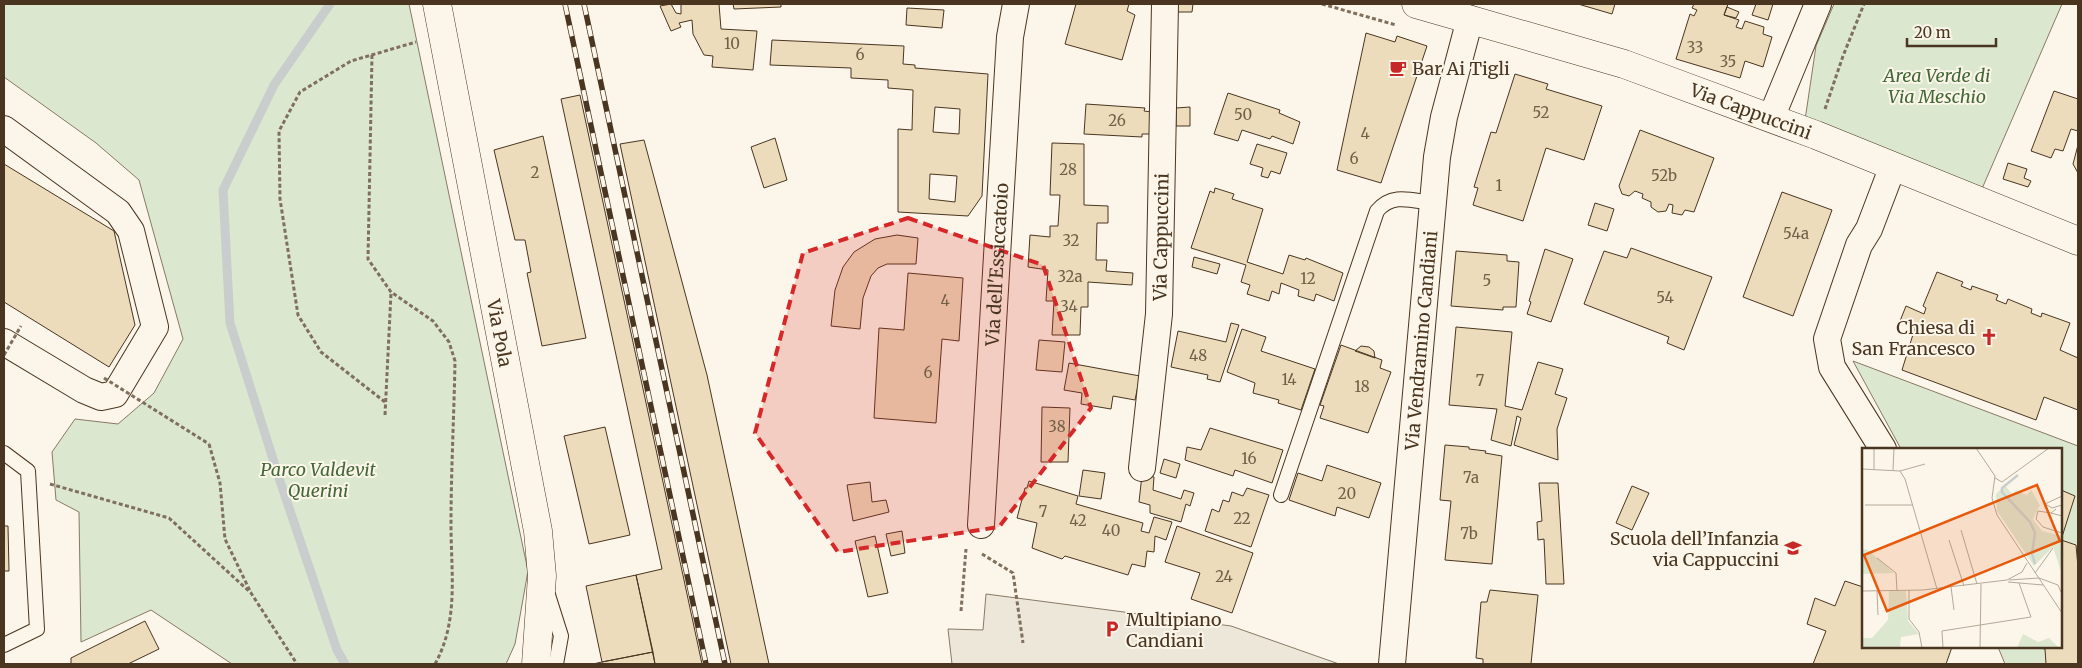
<svg xmlns="http://www.w3.org/2000/svg" width="2082" height="668" font-family="Merriweather,serif">
<style>
.green{fill:#dce7d0;stroke:#887966}
.parking{fill:#ede7d9;stroke:#887966}
.lines{fill:none;stroke-linecap:round;stroke-linejoin:round}
.stream{stroke:#c9cecd;stroke-width:9}
.building{fill:#ecdcbc;stroke:#4a3520;fill-rule:evenodd}
.lane-casing{stroke:#4a3520;stroke-width:16}
.street-casing{stroke:#4a3520;stroke-width:28}
.secondary-casing{stroke:#4a3520;stroke-width:29}
.path{stroke:#7f6f5c;stroke-width:3;stroke-dasharray:4 2.5;stroke-linecap:butt}
.lane{stroke:#fbf6e9;stroke-width:14}
.street{stroke:#fbf6e9;stroke-width:26}
.secondary{stroke:#fbf6e9;stroke-width:28}
.rail-casing{stroke:#4a3520;stroke-width:5.5}
.rail{stroke:#fbf6e9;stroke-width:4;stroke-dasharray:11;stroke-linecap:butt}
.path-bridge{stroke:#7f6f5c;stroke-width:3;stroke-dasharray:4 2.5;stroke-linecap:butt}
.marked{fill:#d62828;fill-opacity:0.2;stroke:#d62828;stroke-width:4;stroke-dasharray:10 6;stroke-linejoin:round}
.labels{text-anchor:middle;dominant-baseline:central;stroke-width:4;stroke-linejoin:round;paint-order:stroke}
.number-label{font-size:15px;fill:#725f47}
.poi-label{font-size:18px;fill:#4a3520;stroke:#fbf6e9;text-anchor:start}
.park-label{font-size:18px;font-style:italic;fill:#436837;stroke:#fbf6e9}
.street-label{font-size:18px;fill:#4a3520;stroke:#fbf6e9}
.inset-river{fill:none;stroke:#c9cecd;stroke-width:2.5}
.inset-road{fill:none;stroke:#b4a999;stroke-width:1}
.view{fill:#e8590c;fill-opacity:0.15;stroke:#e8590c;stroke-width:2.5}
.inset-edge{fill:none;stroke:#4a3520;stroke-width:2.5}
</style>
<rect width="100%" height="100%" fill="#fbf6e9"/>
<!-- green -->
<path class="green" d="M4 4H409L528 571 515 644 506 664H232L151 610 81 642 79 512 56 500 52 452 75 419 118 424 154 393 183 339 139 180 96 143 4 77Z
M1834 4H2062L1981 191 1805 120 1816 46Z
M1853 361 2078 446V664H2005L1998 647H2061V449H1901Z"/>
<!-- parking -->
<path class="parking" d="M986 594 1231 626 1339 664H952L948 629 983 630Z"/>
<g class="lines">
<!-- stream -->
<path class="stream" d="M330 4 274 85 223 190 230 323 280 481 337 650 345 664"/>
</g>
<!-- building -->
<path class="building" d="M671 4 676 13 681 14V4H719L721 29 757 31 753 70 712 67 713 56 704 55 693 34 692 20 679 23 681 27 671 31 660 6Z
M733 4H781V7L734 9Z
M1076 4H1129L1127 11 1135 15 1122 60 1065 44Z
M1177 4H1193L1192 12H1177Z
M1578 4H1615L1612 14Z
M1694 4H1728L1724 15 1739 20 1736 27 1742 29 1745 21 1764 27 1763 34 1772 37 1763 67 1745 61 1740 78 1676 59 1690 14 1694 16 1697 10 1692 8Z
M1756 4H1773L1768 20 1752 15Z
M1727 7 1739 12 1736 18 1724 15Z
M907 8 944 10 942 28 906 25Z
M1366 33 1395 42 1397 36 1427 46 1381 183 1337 170Z
M772 40 904 46 903 64 915 65V68L988 74 982 196 968 216 898 212V129L912 130 913 90 888 88V80L851 78V68L770 65ZM935 107 960 109 959 134 933 132ZM930 174 957 176 955 202 929 199Z
M1515 74 1548 84 1546 89 1602 106 1584 160 1546 148 1523 221 1473 205 1478 188 1474 187 1491 132 1496 133Z
M2054 91 2078 99V131L2071 129 2063 151 2055 149 2051 158 2031 151Z
M1228 93 1280 110 1279 113 1300 122 1293 144 1272 136 1270 139 1242 130 1238 141 1214 134Z
M580 95 702 664H655L636 575 662 569 561 99Z
M1086 104 1145 108 1144 111 1152 112V134H1142V137L1084 134Z
M1190 107V126H1176V108Z
M1640 130 1714 158 1694 212 1685 210 1682 215 1672 213 1673 205 1669 204 1666 211 1658 212 1651 207V202L1642 198 1643 194 1635 191 1629 196 1622 194 1619 186Z
M543 136 586 338 542 346 527 273 531 272 525 240H515L494 150Z
M775 138 787 180 764 188 751 147Z
M644 140 707 375 769 664H731L620 144Z
M1052 143 1084 144V205L1108 206V223H1097L1096 260H1107L1106 271 1133 273 1132 285 1088 282V307H1081L1080 335H1052L1054 301H1046L1048 270 1028 267 1030 235 1050 237V226H1058L1060 195H1050Z
M1257 144 1287 153 1280 174 1271 171 1268 178 1261 176 1263 168 1250 164Z
M2078 145V173L2073 164Z
M2008 163 2027 169 2024 178 2031 181 2028 187 2003 179Z
M4 164 114 231 135 325 109 367 4 302Z
M1215 188 1234 194 1232 199 1263 209 1247 262 1283 274 1289 255 1305 260 1306 258 1343 273 1334 301 1316 294 1314 301 1298 296 1299 290 1281 283 1279 294 1272 291 1269 301 1247 294 1250 285 1241 282 1246 265 1191 248 1210 191 1214 193Z
M1782 192 1832 210 1793 316 1743 297Z
M1595 203 1614 209 1607 231 1588 225Z
M897 235 918 238 916 264H887L878 268 871 276 863 298 860 329 831 326 835 290 843 267 854 252 875 239Z
M1631 248 1712 277 1684 350 1667 343 1669 337 1584 304 1604 251 1627 258Z
M1545 249 1573 259 1551 322 1527 314 1531 302 1529 301Z
M1456 251 1507 255V261L1519 262 1516 307H1503V310L1451 306Z
M1194 257 1220 264 1217 274 1192 267Z
M1937 272 1963 282 1961 286 1971 290 1972 286 1998 295 1996 300 2006 304 2008 299 2032 309 2031 313 2041 317 2042 313 2070 323 2060 350 2078 358V410L2044 397 2036 420 1902 370 1915 328 1900 321 1906 306 1924 314 1926 308 1923 306Z
M908 273 963 278 959 341 942 339 936 423 874 418 879 328 904 330Z
M1231 323 1239 325 1220 382 1207 379 1208 375 1171 367 1178 331 1226 342Z
M1456 327 1512 332 1505 406 1522 410 1538 362 1563 369 1555 394 1567 398 1557 429 1558 460 1514 445 1521 418 1517 416 1511 446 1491 440 1497 409 1449 405Z
M1242 329 1266 337 1261 351 1315 369 1301 410 1278 403 1279 400 1253 393 1255 383 1227 372Z
M1039 340 1065 342 1062 372 1036 370Z
M1341 345 1382 360 1380 368 1391 372 1368 433 1320 418 1324 406 1320 405Z
M1361 346 1369 347 1374 351 1375 358 1355 351Z
M1069 363 1140 376 1135 400 1113 396 1111 409 1081 404 1082 393 1064 390Z
M1042 407 1070 408 1068 462H1041Z
M605 427 630 535 589 544 564 436Z
M1210 428 1283 450 1272 483 1235 470 1233 476 1185 460 1187 447 1201 450Z
M1445 445 1469 447V449L1486 451 1485 453 1502 456 1492 564 1445 560 1451 501 1440 500Z
M1164 459 1180 464 1176 478 1160 473Z
M1327 465 1381 483 1369 518 1337 507 1335 516 1289 500 1298 473 1322 481Z
M1083 470 1105 473 1101 499 1079 496Z
M1142 475 1154 477 1153 490 1181 499 1184 490 1194 493 1190 506 1186 504 1181 522 1150 513V505L1139 502Z
M1029 481 1078 496 1076 504 1143 523 1141 531 1149 533 1154 517 1172 522 1166 540 1155 536 1154 552 1147 551 1145 567 1132 564 1128 575 1065 556 1062 559 1032 548 1037 523 1017 518 1025 488H1027Z
M870 482 872 502 886 500 889 512 853 521 847 485Z
M1539 483H1558L1564 584H1546L1544 539 1538 540 1537 522 1542 521Z
M1632 486 1649 493 1632 530 1616 523Z
M1247 488 1269 495 1251 547 1205 531 1212 509 1219 512 1223 500 1229 502 1232 492 1243 496Z
M2061 490 2075 496 2061 540 2076 545 2078 567V664H2046L2045 649 2035 647H2061Z
M4 526H8L9 571H4Z
M1177 526 1253 553 1232 613 1191 599 1200 573 1165 562Z
M902 531 905 553 891 556 886 534Z
M875 536 888 593 868 597 855 541Z
M636 575 653 652 602 662 586 586Z
M1845 581 1863 587V647H1952L1946 664H1813L1826 631 1807 624 1815 598 1835 606Z
M1490 590 1538 595 1531 664H1483V659L1476 658 1481 602H1487Z
M145 621 159 649 128 664H71V658Z
M653 652 655 664H593L602 662Z"/>
<g class="lines">
<!-- lane casing -->
<g class="lane-casing">
<path id="lane" d="M4 453 28 471 37 629 4 645
M1281 495 1377 211C1392 193 1410 200 1431 203
M548 595 561 636 556 664"/>
</g>
<!-- street casing -->
<g class="street-casing">
<g id="street">
<path d="M1771 118 1818 4"/>
<path d="M4 129 118 212 131 231 155 327 115 394 101 397 84 390 4 342"/>
<path d="M1883 449 1832 367 1827 339 1859 245 1869 229 1893 166"/>
<path id="s1" d="M1142 468 1159 314 1165 4"/>
<path id="s2" d="M981 525 1010 37 1016 4"/>
<path id="s3" d="M1392 664 1437 157 1444 117 1470 19"/>
</g>
</g>
<!-- secondary casing -->
<g class="secondary-casing">
<g id="secondary">
<path id="s4" d="M437 4 538 531 542 576 536 664"/>
<path id="s5" d="M1416 4 1624 64 1816 135 2078 241"/>
</g>
</g>
<!-- path -->
<path class="path" d="M1322 4 1396 25
M372 55 368 259 391 292 433 321 449 342 455 361C454 416 451 471 451 525 451 573 459 621 435 664
M1825 109 1843 56 1864 4
M385 402 321 352 298 315 280 199 279 131 300 92 351 61 416 42
M385 415 391 293
M209 444 220 483 225 539 251 593 297 664
M50 484 169 518 251 593
M982 554 1013 573 1023 643
M961 611 966 549"/>
<!-- lane -->
<use href="#lane" class="lane"/>
<!-- street -->
<use href="#street" class="street"/>
<!-- secondary -->
<use href="#secondary" class="secondary"/>
<!-- rail casing -->
<g class="rail-casing">
<path id="rail" d="M565 4 706 664
M584 4 725 664"/>
</g>
<!-- rail -->
<use href="#rail" class="rail"/>
<!-- path-bridge -->
<path class="path-bridge" d="M4 355 21 326
M104 378 209 444"/>
</g>
<!-- marked area -->
<path class="marked" d="M908 218 1043 265 1091 408 999 527 838 552 755 433 803 253Z"/>
<!-- icons -->
<defs>
<g id="cafe-bare" transform="scale(1.35)"><path d="M-5.5-4.5H6V0H3Q3 3.5 0 3.5H-2.5Q-5.5 3.5-5.5 0ZM3-3.2v2h1.7v-2ZM-6 4.5H4V6H-6Z" fill="#c62828" stroke="#fbf6e9" stroke-width="2.5" paint-order="stroke"/></g>
<g id="church-bare" transform="scale(1.35)"><path d="M-1.2-6h2.4v3.5h3.3v2.4h-3.3V6h-2.4V-.1h-3.3v-2.4h3.3Z" fill="#c62828" stroke="#fbf6e9" stroke-width="2.5" paint-order="stroke"/></g>
<g id="school-bare" transform="scale(1.35)"><path d="M0-5L7-2L0 1L-7-2ZM-4 1L0 2.5L4 1V4Q0 6-4 4Z" fill="#c62828" stroke="#fbf6e9" stroke-width="2.5" paint-order="stroke"/></g>
<g id="parking-bare" transform="scale(1.35)"><path d="M-3.5-5.5H1a3.5 3.5 0 0 1 0 7H-1V5.5H-3.5ZM-1-3.4V-.6H.8a1.4 1.4 0 0 0 0-2.8Z" fill="#c62828" stroke="#fbf6e9" stroke-width="2.5" paint-order="stroke"/></g>
</defs>
<g fill-rule="evenodd">
<use href="#cafe-bare" x="1398" y="68"/>
<use href="#church-bare" x="1989" y="337"/>
<use href="#school-bare" x="1793" y="548"/>
<use href="#parking-bare" x="1112" y="629"/>
</g>
<g class="labels">
<!-- number labels -->
<g class="number-label">
<text x="732" y="43">10</text>
<text x="1695" y="47">33</text>
<text x="860" y="54">6</text>
<text x="1728" y="61">35</text>
<text x="1541" y="112">52</text>
<text x="1243" y="114">50</text>
<text x="1117" y="120">26</text>
<text x="1365" y="133">4</text>
<text x="1354" y="158">6</text>
<text x="1068" y="169">28</text>
<text x="535" y="172">2</text>
<text x="1664" y="175">52b</text>
<text x="1499" y="185">1</text>
<text x="1796" y="233">54a</text>
<text x="1071" y="240">32</text>
<text x="1070" y="276">32a</text>
<text x="1308" y="278">12</text>
<text x="1487" y="280">5</text>
<text x="1665" y="297">54</text>
<text x="945" y="300">4</text>
<text x="1069" y="306">34</text>
<text x="1198" y="355">48</text>
<text x="928" y="372">6</text>
<text x="1289" y="379">14</text>
<text x="1480" y="380">7</text>
<text x="1362" y="386">18</text>
<text x="1057" y="426">38</text>
<text x="1249" y="458">16</text>
<text x="1471" y="477">7a</text>
<text x="1347" y="493">20</text>
<text x="1043" y="511">7</text>
<text x="1242" y="518">22</text>
<text x="1078" y="520">42</text>
<text x="1111" y="530">40</text>
<text x="1469" y="533">7b</text>
<text x="1224" y="576">24</text>
</g>
<!-- poi labels -->
<g class="poi-label">
<text x="1412" y="68">Bar Ai Tigli</text>
<text x="1975" y="327" text-anchor="end">Chiesa di<tspan x="1975" dy="21">San Francesco</tspan></text>
<text x="1779" y="538" text-anchor="end">Scuola dell’Infanzia<tspan x="1779" dy="21">via Cappuccini</tspan></text>
<text x="1126" y="619">Multipiano<tspan x="1126" dy="21">Candiani</tspan></text>
</g>
<!-- park labels -->
<g class="park-label">
<text x="1937" y="75">Area Verde di<tspan x="1937" dy="21">Via Meschio</tspan></text>
<text x="318" y="469">Parco Valdevit<tspan x="318" dy="21">Querini</tspan></text>
</g>
<!-- street labels -->
<g class="street-label">
<text stroke="none"><textPath href="#s5" startOffset="352">Via Cappuccini</textPath></text>
<text stroke="none"><textPath href="#s1" startOffset="232">Via Cappuccini</textPath></text>
<text stroke="none"><textPath href="#s2" startOffset="261">Via dell'Essiccatoio</textPath></text>
<text stroke="none"><textPath href="#s4" startOffset="335">Via Pola</textPath></text>
<text stroke="none"><textPath href="#s3" startOffset="325">Via Vendramino Candiani</textPath></text>
</g>
</g>
<!-- overview -->
<g transform="translate(1862 448)">
<rect width="200" height="200" fill="#fbf6e9"/>
<path d="M143 37 150 46 154 43 165 47 169 42 178 57 171 71 180 83 200 88V126L191 99 172 118 135 63 134 46ZM0 101 6 102 32 125 0 126ZM27 143H44L46 173 57 186 39 189 38 200H0V190H10L26 172ZM161 186 176 194 187 190 197 200H155Z" fill="#dce7d0"/>
<path class="inset-river" d="M156 27 140 40V44L168 74 173 85 170 106 173 116"/>
<path class="inset-road" d="M114 0 133 28 130 50 135 67 200 165M0 21 38 23 63 16M12 21V0M31 22 32 0M38 23 43 31 75 141M133 30 140 34 187 0M200 48 183 56 190 60 200 57M3 57H51M194 61 189 65 200 68M189 65 176 63 174 71 181 79 200 85M99 82 115 136M87 92 102 138M15 110 34 125 35 143M173 125 191 100M147 132 177 130 196 137 199 144M146 134 181 137M89 139 92 162M200 139V159M47 142V171L57 184 60 200M0 143 61 142 145 132 160 124 165 115M15 143 16 167M81 200 80 183 169 169 157 135M118 200 119 136"/>
<path class="view" d="M175 37 198 93 25 163 2 107Z"/>
<rect width="200" height="200" class="inset-edge"/>
</g>
<!-- border -->
<rect width="2082" height="668" fill="none" stroke="#4a3520" stroke-width="10"/>
<!-- scale -->
<path d="M1907 38v8h89v-8" fill="none" stroke="#4a3520" stroke-width="2.5"/>
<text x="1914" y="38" font-size="15" fill="#4a3520" stroke="#fbf6e9" stroke-width="4" paint-order="stroke">20 m</text>
</svg>
